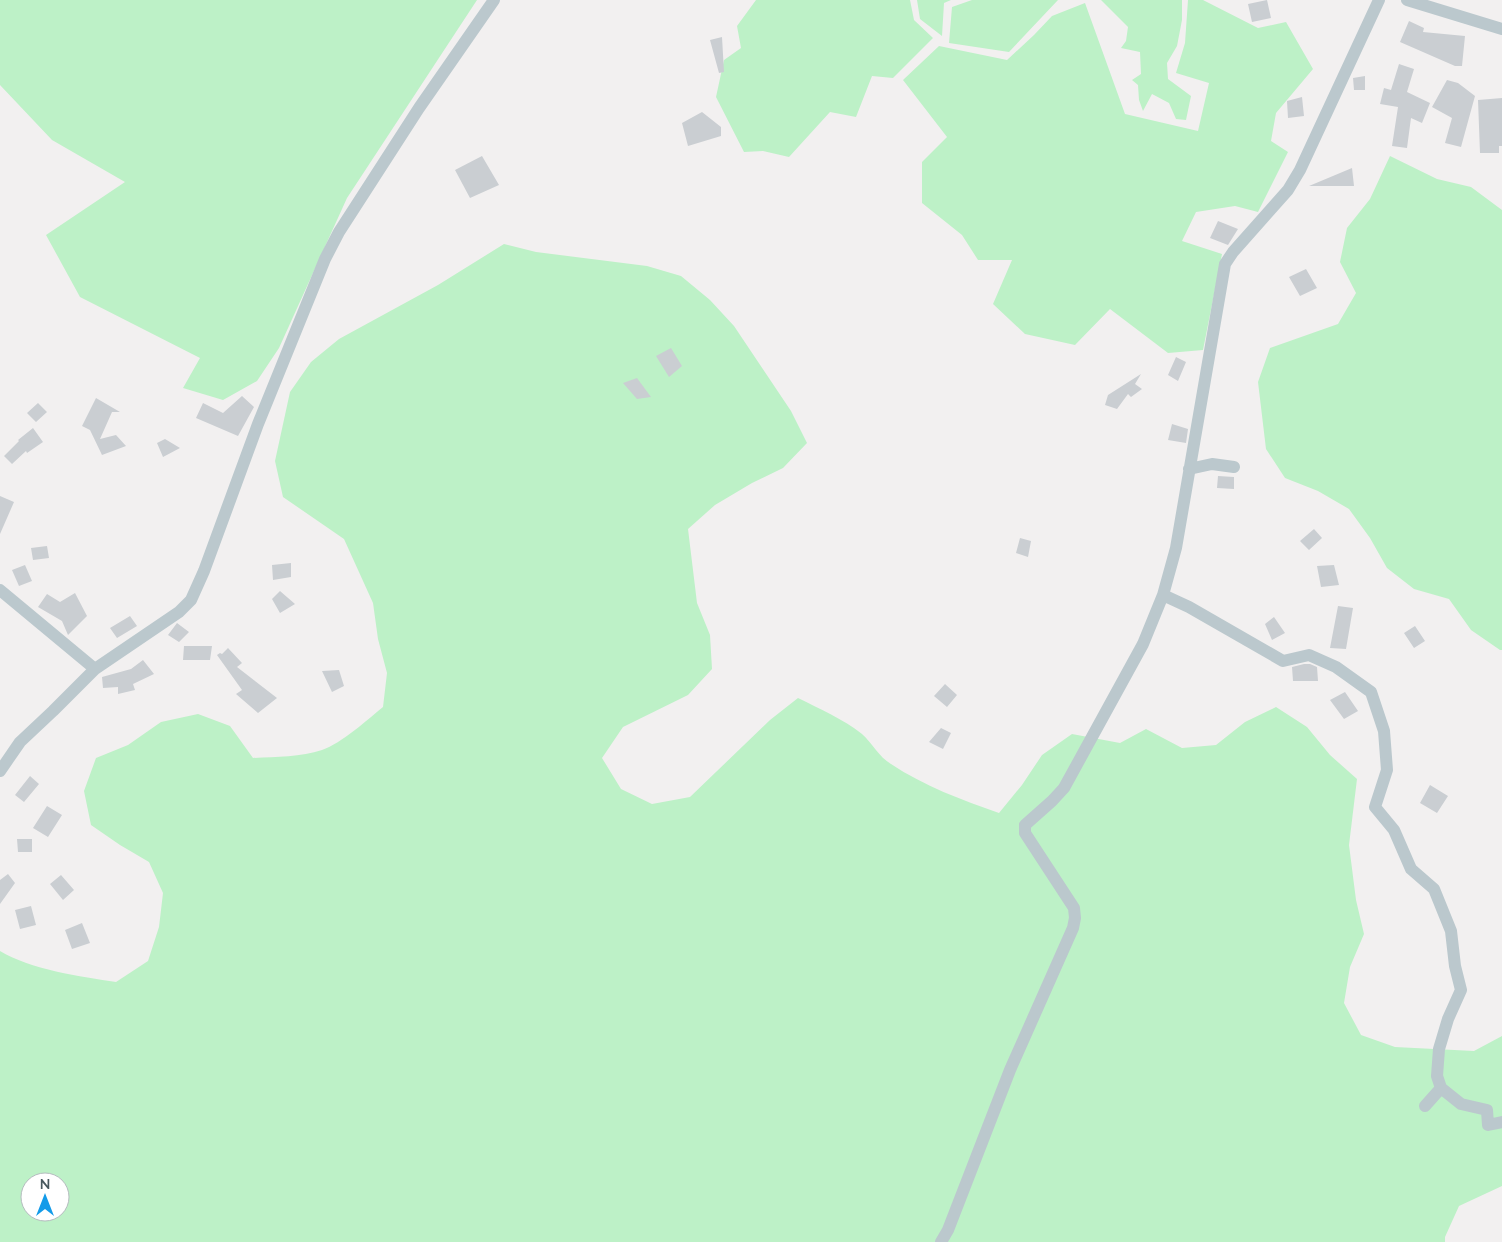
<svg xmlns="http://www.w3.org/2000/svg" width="1502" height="1242" font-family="Mulish,sans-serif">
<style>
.green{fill:#bdf1c7;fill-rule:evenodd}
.building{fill:#caced2}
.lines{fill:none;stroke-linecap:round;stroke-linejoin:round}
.street{stroke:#bbc8cd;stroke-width:12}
</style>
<rect width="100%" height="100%" fill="#f2f0f0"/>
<!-- green -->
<path class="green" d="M0 0H477L347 198 279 348 257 381 223 400 183 388 200 358 80 297 46 235 125 182 52 140 0 85Z
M756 0H910L914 20 933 38 893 78 872 76 856 117 830 112 789 157 763 151 744 152 716 97 724 60 741 48 737 26Z
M917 0H951L944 3 942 36 920 19Z
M972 0H1058L1009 52 949 43 952 7Z
M1101 0H1182V20L1177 46 1167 63 1168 79 1191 96 1186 120 1176 119 1169 103 1152 94 1143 111 1139 100 1138 85 1132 80 1141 74 1140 52 1121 48 1126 41 1128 27Z
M1188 0H1203L1258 28 1286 22 1313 69 1276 113 1271 141 1288 152 1258 212 1235 206 1196 212 1182 241 1222 254 1203 350 1168 353 1110 309 1075 345 1025 334 993 304 1012 260H978L962 235 922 203V162L947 137 903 80 939 46 1007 60 1034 35 1052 16 1085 3 1125 114 1198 131 1209 83 1176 73 1185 43Z
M1390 156 1437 179 1471 187 1502 210V650H1500L1471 630 1449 599 1414 589 1387 568 1370 538 1349 509 1318 491 1285 478 1266 449 1258 382 1270 348 1338 324 1356 293 1340 262 1347 228 1370 199Z
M504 244 536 252 647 266 681 276 710 300 734 326 791 411 807 443 783 468 752 483 715 505 688 529 697 603 710 635 712 669 688 695 623 727 602 758 621 789 652 804 690 797 770 720 798 698C820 709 843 719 862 734 872 743 879 757 891 764 924 786 962 800 999 813L1022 785 1042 755 1072 734 1120 743 1146 729 1182 748 1216 745 1245 722 1276 707 1307 727 1330 755 1357 779 1349 845 1356 900 1364 934 1350 967 1344 1003 1361 1035 1395 1047 1474 1051 1502 1036V1186L1459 1206 1445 1237V1242H0V951C29 969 82 977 116 982L148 961 159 927 163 893 149 862 120 845 91 825 84 791 96 758 128 745 161 722 198 714 230 726 253 758C275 757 301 757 322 750 342 743 367 720 383 707L387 673 378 639 373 603 344 539 283 497 275 461 290 392 311 362 339 339 438 285ZM30 1182H60V1212H30Z"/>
<!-- building -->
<path class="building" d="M1267 0 1271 18 1252 22 1248 4Z
M1409 21 1424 28 1423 32 1465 36 1462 66H1455L1400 42Z
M722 37 724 72 719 73 710 40Z
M1399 64 1414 69 1407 92 1430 103 1422 123 1411 118 1407 148 1392 146 1398 107 1380 104 1384 88 1391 90Z
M1365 76V90H1354L1353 78Z
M1447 80 1458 83 1475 96 1461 147 1445 143 1452 118 1432 107Z
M1302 97 1304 116 1288 118 1287 101Z
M1502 98V146H1499V153H1480L1478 100Z
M702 112 721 127V136L688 146 682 123Z
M482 156 499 185 470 198 455 170Z
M1352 168 1354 186H1309Z
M1218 221 1238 229 1228 245 1210 238Z
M1306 269 1317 288 1300 296 1289 277Z
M671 348 682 366 669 377 656 356Z
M1176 357 1186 362 1178 381 1168 375Z
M1141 374 1135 384 1142 389 1131 397 1128 394 1117 409 1105 405 1108 395Z
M637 378 651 397 637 399 623 383Z
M242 396 254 407 238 436 196 418 203 403 223 413Z
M96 398 120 412H112L100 439 116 435 126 446 102 455 90 430 82 426Z
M38 403 47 412 36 422 27 413Z
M1172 424 1188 429 1186 443 1168 440Z
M33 428 43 442 27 453 26 451 12 464 4 456 19 441 18 440Z
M165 439 180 448 163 457 157 443Z
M1218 476 1234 477V489L1217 488Z
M0 496 14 502 0 534Z
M1314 529 1322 538 1309 550 1300 541Z
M1020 538 1031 541 1028 557 1016 553Z
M47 546 49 558 33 560 31 548Z
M291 563V577L273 580 272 565Z
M25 565 32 581 19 586 12 570Z
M1334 565 1339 585 1321 587 1317 566Z
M280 591 295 604 280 613 272 599Z
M75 593 87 616 68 635 62 621 38 607 47 594 60 602Z
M1338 606 1353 608 1346 649 1330 648Z
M130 616 137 626 117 638 110 628Z
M1274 617 1285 633 1272 640 1265 624Z
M177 623 189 632 179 642 168 635Z
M1415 626 1425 641 1414 648 1404 633Z
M184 646H212L210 660H183Z
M228 648 242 663 237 667 277 698 258 713 236 694 242 690 217 655 220 653 222 654Z
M143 660 154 674 133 684 135 690 118 694V687L103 688 102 677 131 669Z
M1304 664H1310L1317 667 1318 681H1293L1292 667Z
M339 670 344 686 332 692 322 671Z
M945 684 957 695 947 707 934 696Z
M1345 692 1358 711 1344 719 1330 700Z
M941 728 951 733 943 749 929 742Z
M30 776 39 784 24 802 15 795Z
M1430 785 1448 796 1437 813 1420 803Z
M47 806 62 815 48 837 33 828Z
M17 839H32V852H18Z
M8 874 15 883 0 904V880Z
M61 875 74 890 63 900 50 884Z
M31 906 36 925 20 929 15 910Z
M82 923 90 943 72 949 65 930Z"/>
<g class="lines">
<!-- street -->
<path class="street" d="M1407 0 1502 29
M1189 469 1212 464 1234 467
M0 590 95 669
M1163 595 1189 607 1283 661 1309 655 1336 667 1371 692 1384 731 1387 770 1375 807 1394 830 1411 869 1434 889 1451 931 1455 966 1461 990 1448 1019 1439 1049 1437 1076 1441 1088
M0 771 20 742 53 711 95 669 179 612 191 600 204 571 258 424 325 259 339 232 419 108 494 0
M1425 1106 1441 1088 1461 1104 1487 1110 1488 1125 1502 1122
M941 1242 948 1230 1010 1070 1073 928 1075 918 1074 908 1025 833V825L1052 801 1064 788 1143 644 1163 595 1176 548 1225 264 1233 252 1288 190 1300 170 1379 0"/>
</g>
<!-- north arrow -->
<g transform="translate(45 1197)"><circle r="24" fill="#ffffff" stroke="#b5bcbf"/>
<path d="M0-4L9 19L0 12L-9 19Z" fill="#139be9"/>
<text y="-8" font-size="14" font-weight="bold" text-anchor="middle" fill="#47585e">N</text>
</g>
</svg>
